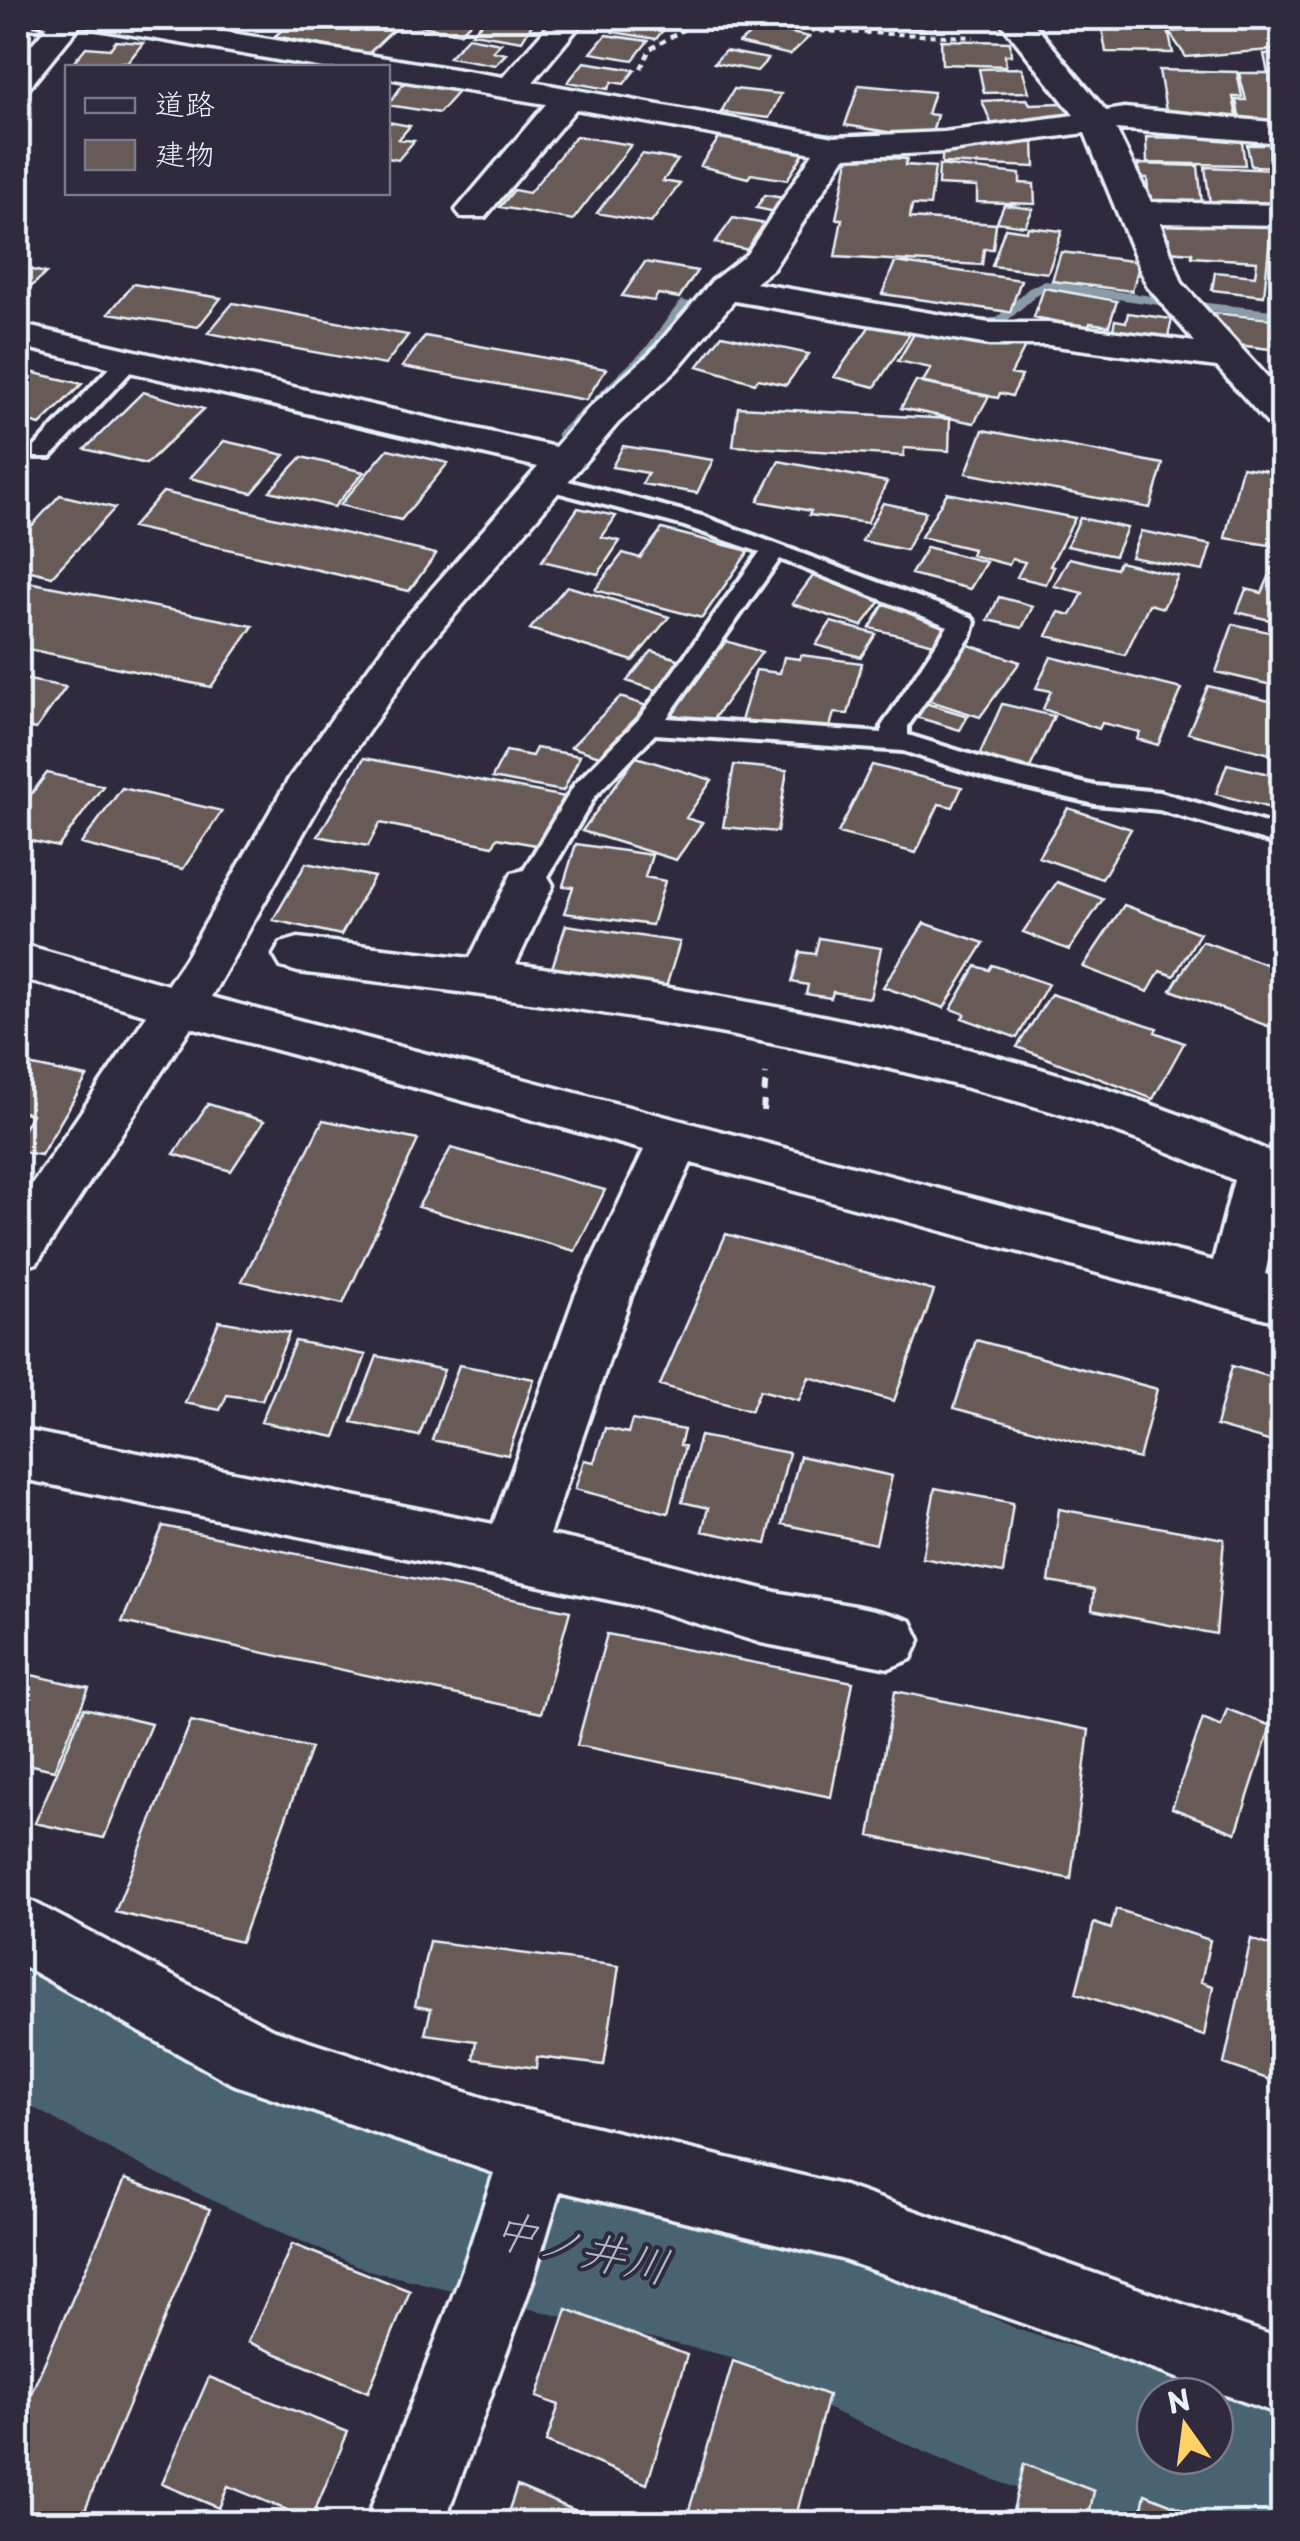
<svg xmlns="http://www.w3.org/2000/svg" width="1300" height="2541" font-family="'Playpen Sans','Klee One',sans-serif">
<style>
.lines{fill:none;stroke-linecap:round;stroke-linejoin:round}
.stream{fill:#899ca8;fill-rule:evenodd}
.river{fill:#4a6373;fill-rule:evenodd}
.building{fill:#685a57;stroke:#e8f1f8;stroke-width:2.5}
.lane-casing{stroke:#e8f1f8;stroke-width:8}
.street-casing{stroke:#e8f1f8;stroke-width:7}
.secondary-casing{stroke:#e8f1f8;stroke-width:7}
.path-far1{stroke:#e8f1f8;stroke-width:4;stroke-dasharray:6 5;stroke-linecap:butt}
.path{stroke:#e8f1f8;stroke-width:6;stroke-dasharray:10 8;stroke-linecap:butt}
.lane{fill:#2f2a3d;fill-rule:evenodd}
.street{fill:#2f2a3d;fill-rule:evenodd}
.secondary{fill:#2f2a3d;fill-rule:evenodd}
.labels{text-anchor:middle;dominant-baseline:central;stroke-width:8;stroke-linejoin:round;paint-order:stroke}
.near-water-label{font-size:45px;font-style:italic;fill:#a9b8c3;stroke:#2f2a3d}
</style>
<rect width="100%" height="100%" fill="#2f2a3d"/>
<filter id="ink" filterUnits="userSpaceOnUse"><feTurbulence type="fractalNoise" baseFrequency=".01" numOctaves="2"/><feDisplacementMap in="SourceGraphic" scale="20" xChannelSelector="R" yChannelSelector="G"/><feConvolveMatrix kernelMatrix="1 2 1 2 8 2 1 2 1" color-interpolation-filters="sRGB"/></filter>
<g filter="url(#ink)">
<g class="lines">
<!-- stream -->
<path class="stream" d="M1045 281 1159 297 1166 301 1159 305 1047 289C1019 303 1002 343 966 322L973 318H996L1029 288Z
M681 300 693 303 655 355 567 439H557V433L645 349Z
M1197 302 1282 311V319L1192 309 1190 306Z"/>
<!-- river -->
<path class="river" d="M18 1947 69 1968 221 2051 376 2120 753 2207 1019 2330 1177 2379 1188 2375 1282 2390V2524H1113L954 2465 822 2406 731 2357 368 2270C248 2220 131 2163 18 2099ZM1155 2396H1215V2456H1155Z"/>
</g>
<!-- building -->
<path class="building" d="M296 18H406L368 54 275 36Z
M416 18H463L474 19 460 33 409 24Z
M487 18H516L533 23 522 41 472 33Z
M626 18H673L656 39 613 32Z
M801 18H937L935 30 800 21Z
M1139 18H1172L1174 27H1141Z
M1262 18 1282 24V49L1186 57 1169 32 1236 27 1231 19Z
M760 26 809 37 790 55 739 43Z
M1102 29 1168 30 1173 53 1106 52Z
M606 35 648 41 633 60 591 53Z
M468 37 501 43 493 51 506 54 495 65 449 57Z
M941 40 1010 42 1011 55H1005L1006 66 942 64Z
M116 41 143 43 128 62H121L116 68 70 67 86 47 110 49Z
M725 51 768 59 757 71 714 63Z
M1264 54H1282V82H1274L1275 91H1282V123L1240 121 1236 100H1246L1239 73H1268Z
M584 62 635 70 624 84 612 82 608 89 568 82Z
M1022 68 1029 92 984 93 979 69Z
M1159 70 1237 72 1242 97H1233L1238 121 1173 117 1171 111H1166Z
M408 77 463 86 439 113 388 105Z
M859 85 934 92 927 114 937 115 932 133 914 131 912 136 845 125Z
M734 89 781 94 769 118 721 112Z
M1027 99 1030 104 1064 103 1071 118 992 125 982 101Z
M388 122 410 126 399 139 414 141 398 160 388 158Z
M1180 134 1242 142 1245 165 1147 163 1146 137 1181 138Z
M721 135 807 148 787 180 751 174 748 178 700 166Z
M576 136 631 145 573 220 500 207 514 190 529 193Z
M1261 138 1282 139V167L1251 166 1247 145H1262Z
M998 142 1034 143 1035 167 942 163V147H998Z
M642 154 678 160 663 181 680 184 651 223 597 213Z
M849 155 907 159 905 165 935 167 930 206 912 205 910 218 996 224 993 249H984L982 265 835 257 842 219H836Z
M1138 164 1198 166 1202 204 1149 202 1147 178H1140Z
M939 165 1020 174V183L1034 184 1035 204 977 202V187L938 185Z
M1205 167 1277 170 1282 206 1210 203Z
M765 195 790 199 781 213 756 208Z
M1004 205 1033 209 1025 226 997 222Z
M1163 215 1271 227 1264 296 1212 290 1215 272 1255 276 1257 261 1192 257V253L1167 251 1169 238 1160 237Z
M733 218 771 225 754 251 715 243Z
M1028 227 1062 231 1048 273 992 266 1005 228 1027 231Z
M1061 252 1140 262 1132 291 1052 281Z
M645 262 697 271 679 298 658 294 654 301 622 296Z
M895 262 1021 280 1010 312 882 294Z
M18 267 46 273 18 299Z
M133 284 221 298 198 327 109 313Z
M1044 288 1117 301 1109 326 1090 323 1089 328 1034 317Z
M233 303 408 335 385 365 208 333Z
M1204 312 1272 319 1270 349 1238 345Z
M1128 313 1172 319 1166 345 1112 334 1115 320 1126 322Z
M874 320 913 329 875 387 834 377Z
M918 327 1025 347 1011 374 1022 376 1012 396 1000 393 998 398 922 383 931 368 898 361Z
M722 335 809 354 786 385 758 379 755 383 698 366Z
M425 336 606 369 586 400 402 367Z
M26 371 82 384 40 425 18 419V379Z
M916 381 989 396 974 423 901 408Z
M143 392 204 409 146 464 85 449Z
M738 407 950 419 949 451 904 448V456L733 446Z
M983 430 1163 464 1150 508 966 473Z
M224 441 285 455 252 493 190 478Z
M623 446 713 460 697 493 642 484 648 473 612 467Z
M388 449 448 463 401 520 340 505Z
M302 457 364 472 334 507 270 491Z
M779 461 887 482 867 523 809 515 811 511 758 501Z
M1242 467 1282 473V547L1225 538Z
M163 492 436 554 409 591 132 527Z
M947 493 1075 518 1050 566 1054 567 1046 584 1017 577 1025 562 1012 559 1009 565 971 555 973 549 921 537Z
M60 495 115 508 52 576 18 568V541Z
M883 503 926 512 906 550 862 541Z
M578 508 616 516 602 537 620 541 598 574 542 561Z
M1080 518 1127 528 1115 556 1067 546Z
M662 529 749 551 702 618 595 590 623 553 640 558Z
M1141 531 1211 545 1203 571 1131 557Z
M927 547 986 562 970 589 911 574Z
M1069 558 1116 569 1119 562 1178 576 1163 608 1149 604 1125 655 1047 636 1059 612 1071 615 1083 593 1054 586Z
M1276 561 1282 563V623L1237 612 1246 589 1262 593Z
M813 576 884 597 862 626 792 604Z
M18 580 253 626 211 687 18 647Z
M567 586 669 617 633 661 530 629Z
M999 597 1033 606 1022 628 988 620Z
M884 604 947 621 934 644 870 628Z
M831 622 876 634 861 657 816 645Z
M1233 624 1282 635 1280 687 1216 672Z
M726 641 762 652 709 725 672 714Z
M963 643 1020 662 980 717 921 698Z
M652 651 688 662 665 693 627 681Z
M801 655 862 663 848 714 834 713 828 733 741 721 756 670 780 673 784 657 800 659Z
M1051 657 1182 689 1158 745 1137 739 1140 732 1102 723 1099 729 1043 709 1051 691 1036 688Z
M18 678 66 687 36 729 18 725Z
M1208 686 1282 704V757L1188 733Z
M620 697 650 707 603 757 571 747Z
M925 703 968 716 960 730 916 717Z
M1002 704 1054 716 1029 770 978 758Z
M536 748 580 756 563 791 492 778 506 751 532 756Z
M636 757 712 780 686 818 702 823 676 860 582 831Z
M364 758 565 797 541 846 497 838 493 846 380 823 368 846 318 836Z
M1227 764 1282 777V811L1216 794Z
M734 765 787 770 777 832 723 827Z
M872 765 962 787 953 807 939 804 916 853 838 833Z
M47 773 103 786 58 847 23 839 29 830 18 828V812Z
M122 788 222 811 183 869 81 844Z
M1068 808 1131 829 1102 879 1038 857Z
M576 844 652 855 645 877 665 881 652 925 564 913 573 887 563 886Z
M306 863 374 877 341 935 273 920Z
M1057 882 1103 899 1069 950 1023 932Z
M1124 905 1200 933 1174 976 1160 971 1148 992 1083 967Z
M924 923 984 943 944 1008 883 987Z
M566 925 680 942 665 990 550 974Z
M819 938 881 948 870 998 833 992 831 998 806 994 808 985 792 982 800 952 815 954Z
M1202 941 1282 970 1277 987 1282 990V1012L1273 1028 1171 990Z
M992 965 1048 984 1017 1038 962 1018 965 1014 951 1009 976 966 989 970Z
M1051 994 1157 1028 1155 1032 1184 1043 1153 1099 1017 1047Z
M18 1063 87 1077 41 1155 18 1151V1139L32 1114 18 1111Z
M208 1104 264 1121 231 1171 174 1154Z
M323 1120 418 1140 343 1304 242 1281Z
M451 1148 605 1190 575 1251 418 1207Z
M726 1234 934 1291 894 1401 809 1377 799 1400 760 1390 751 1411 660 1385Z
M219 1321 289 1333 262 1400 227 1395 220 1410 185 1403Z
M976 1340 1157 1389 1139 1459 954 1408Z
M295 1341 366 1355 335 1437 261 1422Z
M377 1356 444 1370 419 1436 352 1422Z
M459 1365 534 1379 508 1455 432 1440Z
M1232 1366 1282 1380V1445L1216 1426Z
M632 1420 684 1430 680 1445 685 1446 668 1513 575 1489 584 1460 594 1462 605 1428 628 1433Z
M700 1436 789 1453 766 1544 702 1531 708 1508 682 1502Z
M800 1456 892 1476 876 1544 782 1524Z
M935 1488 1013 1503 1003 1573 922 1558Z
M1059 1509 1224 1539 1216 1634 1092 1610 1094 1590 1049 1582Z
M163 1526 570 1611 541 1713 122 1622Z
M607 1634 853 1682 831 1797 577 1745Z
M18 1672 89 1688 54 1770 22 1763 18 1774Z
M895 1691 1089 1730 1071 1879 870 1836Z
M84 1708 151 1724 104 1838 35 1823Z
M1227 1709 1271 1726 1236 1833 1172 1808 1203 1718 1221 1726Z
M191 1721 311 1748 241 1942 115 1912Z
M1116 1909 1210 1940 1201 1982 1213 1986 1204 2036 1076 1993 1094 1923 1111 1929Z
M1251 1939 1282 1950V2084L1224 2064Z
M429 1941 619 1966 604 2065 537 2057 536 2068 473 2059 476 2041 425 2034 431 2009 415 2006Z
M125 2179 210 2209 79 2524H18V2423Z
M292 2244 410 2291 368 2392 248 2342Z
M567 2309 687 2355 647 2484 546 2442 559 2405 537 2397Z
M733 2361 828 2395 794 2524H685Z
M209 2377 348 2432 311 2520 228 2486 219 2508 162 2484Z
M1024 2464 1094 2491 1088 2520 1099 2524H1010Z
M517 2486 607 2524H504Z
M1145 2494 1219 2524H1139Z"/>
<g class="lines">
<!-- lane casing -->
<g class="lane-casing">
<path id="lane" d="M18 18H59L74 24 65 30Z
M130 352 138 354V364L51 457H35V447L122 354Z
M545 475 702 516 971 617 975 622 971 636 908 726V735L1001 764 1095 786 1160 792 1282 828V846L1159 810 1095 804 996 781 903 751 655 734 595 796 539 892H519L515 885 575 784 639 719 760 552 684 526 537 487 533 482ZM780 559 948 626 882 726V733L667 718Z"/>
</g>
<!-- street casing -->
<g class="street-casing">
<path id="street" d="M71 18H139L503 77 555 18H586L533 82 834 137 944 132 1074 115 997 18H1029L1106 111 1124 108 1282 123V143L1116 129 1151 202 1282 205V225L1160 223 1182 283 1282 393V427L1268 424 1217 367 1048 345H989L734 301 676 370 618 423 425 649 326 793 211 997 1213 1261 1234 1180C1126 1129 1012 1098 896 1070 699 1024 499 995 298 972L281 967 274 955 281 943 298 938 470 958 512 873 529 869 546 873 553 885 516 964C776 1003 1042 1048 1282 1157V1201L1265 1274 1282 1279V1323L691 1163 631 1296 549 1535C621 1549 689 1570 759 1588 809 1601 862 1603 911 1621L920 1640 911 1659 889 1668 761 1643 643 1607 18 1478V1429L493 1524 575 1296 644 1150 191 1027 37 1263 18 1269V1205L185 959 290 777 395 631 538 467 18 346V324L555 447 590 407 650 354 712 281 747 254 813 153 576 109 485 217H461L456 210 546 104 388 78V68H323L87 27ZM1085 133 1147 286 1195 342 1048 323H989L755 283 773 269 845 157 944 152Z
M18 1894 272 2029 512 2107 841 2185 1282 2339V2415L841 2259 560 2191 533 2280 444 2524H365L459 2280 494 2173 232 2084 18 1963Z"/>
</g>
<!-- secondary casing -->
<g class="secondary-casing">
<path id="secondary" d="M54 18H86L29 88 18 91V61Z
M18 943 196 993 203 1006 196 1019 178 1024 18 977Z"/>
</g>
<!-- path-far1 -->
<path class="path-far1" d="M755 18 815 31 974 37
M641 68 650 49 704 18"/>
<!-- path -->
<path class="path" d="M763 1111 766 1074"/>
<!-- lane -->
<use href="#lane" class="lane"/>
<!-- street -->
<use href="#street" class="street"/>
<!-- secondary -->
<use href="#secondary" class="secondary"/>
</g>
</g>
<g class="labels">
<!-- near-water labels -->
<g class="near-water-label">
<text transform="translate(582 2245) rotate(13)">中ノ井川</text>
</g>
</g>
<!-- margin -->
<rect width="1300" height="2541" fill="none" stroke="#2f2a3d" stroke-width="60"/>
<rect x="30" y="30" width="1240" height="2481" fill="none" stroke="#e8f1f8" stroke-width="4" filter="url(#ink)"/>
<!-- legend -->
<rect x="65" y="65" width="325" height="130" fill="#2f2a3d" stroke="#797a88" stroke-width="2.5"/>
<rect x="85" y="98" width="50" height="15" fill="#2f2a3d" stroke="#797a88" stroke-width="2.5"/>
<text x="155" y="115" font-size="30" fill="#e8f1f8">道路</text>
<rect x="85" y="140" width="50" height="30" fill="#685a57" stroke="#797a88" stroke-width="2.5"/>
<text x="155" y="165" font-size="30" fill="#e8f1f8">建物</text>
<!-- north arrow -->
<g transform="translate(1185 2426) rotate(346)"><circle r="48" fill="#2f2a3d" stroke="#797a88" stroke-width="2.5"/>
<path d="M0-8L18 38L0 25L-18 38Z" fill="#ffd166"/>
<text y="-15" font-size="28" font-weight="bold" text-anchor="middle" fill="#e8f1f8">N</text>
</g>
</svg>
